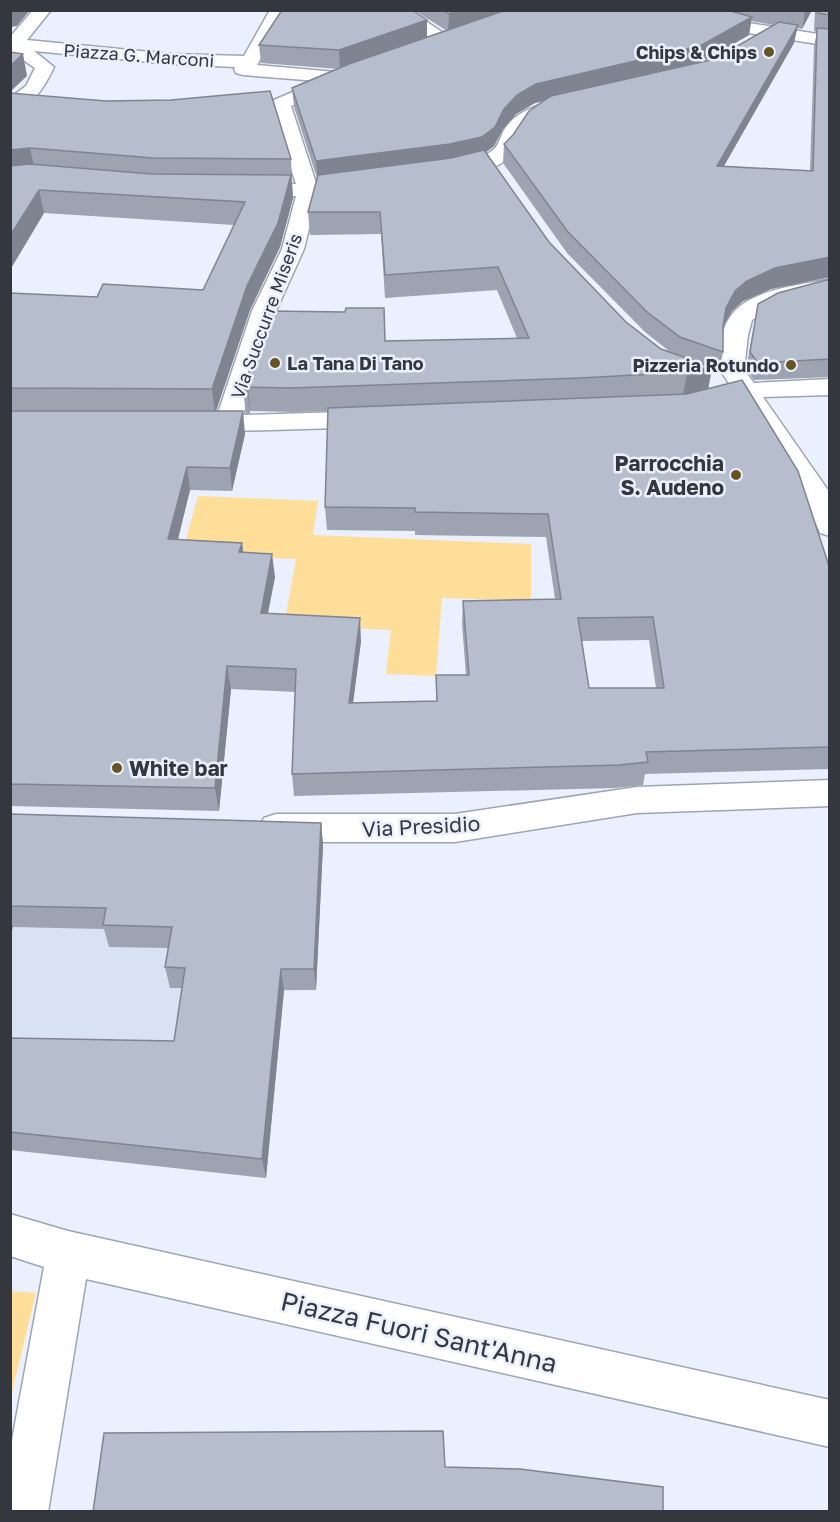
<svg xmlns="http://www.w3.org/2000/svg" width="840" height="1522" font-family="'Golos Text',sans-serif">
<style>
.built{fill:#d9e2f3}
.green{fill:#fede98}
.lines{fill:none;stroke-linecap:round;stroke-linejoin:round}
.minor-casing{stroke:#9da4b3;stroke-width:3}
.minor{fill:#fff;fill-rule:evenodd}
.wall{fill:#9da3b0;fill-rule:evenodd}
.shaded-wall{fill:#7f8490}
.building{fill:#b6bdcd;stroke:#7f8490;stroke-width:1.5;fill-rule:evenodd}
.poi-dot{fill:#685423;stroke:#eaf0fd;stroke-width:2}
.labels{text-anchor:middle;dominant-baseline:central;stroke-width:5;stroke-linejoin:round;paint-order:stroke}
.far-poi-label{font-size:18px;font-weight:bold;fill:#34373d;stroke:#eaf0fd;text-anchor:end}
.far-street-label{font-size:18px;fill:#34373d;stroke:#eaf0fd}
.poi-label{font-size:21px;font-weight:bold;fill:#34373d;stroke:#eaf0fd;text-anchor:end}
.street-label{font-size:21px;fill:#34373d;stroke:#eaf0fd}
.near-street-label{font-size:26px;fill:#34373d;stroke:#eaf0fd}
</style>
<rect width="100%" height="100%" fill="#eaf0fd"/>
<!-- built -->
<path class="built" d="M11 833 323 841 316 990 284 991 266 1178 11 1149Z"/>
<!-- green -->
<path class="green" d="M198 496 318 501 313 535 531 544V601L442 598 436 676 386 674 391 630 284 625 296 559 182 554Z
M11 1291 36 1293 11 1396 10 1291Z"/>
<g class="lines">
<!-- minor casing -->
<g class="minor-casing">
<path id="minor" d="M33 10H51L27 40 171 54 244 56 270 10H287L257 65 347 73 349 77 347 81 291 106 316 183 358 179 365 181 368 185 365 189 317 195 304 249 276 311 243 415 372 411 381 414 385 419 381 424 372 427 198 432 189 429 185 424 189 419 217 416 252 311 282 249 296 196 248 197 241 195 238 191 241 187 248 185 296 184 271 104 274 100 318 81 243 75 236 73 234 69 235 67 171 64 34 51 54 67C45 86 33 107 10 113V98L26 86 35 68 10 51V37Z
M388 10H409L454 40 451 44H439Z
M674 10H703L749 23 830 36V46L748 33 676 14Z
M560 99 567 101 570 105C563 114 543 116 533 123 522 131 521 140 515 150 501 171 471 174 448 179L441 177 438 173 441 169C458 164 479 162 493 150 499 145 500 137 504 130 517 110 539 105 560 99Z
M830 279V293L773 308 752 320 748 335 744 370 754 383 830 379V395L763 397 830 493V536L820 533 805 498 741 401 704 409 695 406 691 401 695 396 732 388 720 370C721 356 720 337 726 324 741 289 797 286 830 279Z
M830 780V806L637 813 455 842H276L264 838 259 828 264 818 276 814H455L637 787Z
M10 1214 68 1231 830 1400V1447L86 1279 48 1512H10V1451L44 1267 10 1256Z"/>
</g>
<!-- minor -->
<use href="#minor" class="minor"/>
</g>
<!-- wall -->
<path class="wall" d="M414 10H812L802 29 797 28 794 43 724 166 810 171 814 46 817 32 814 31 815 10H830V277L771 289 743 301 732 311 723 327V352L719 373 712 370 708 388 830 569V769L645 774 643 785 615 788 294 796 292 774 295 692 231 689 219 811 10 806V293L97 297 203 290 234 225 44 213 10 270V93L291 159 293 198 280 247 250 310 216 411 245 434 232 491 190 490 178 540 242 543 243 552 275 577 268 614 361 641 353 703 436 701V675H466L462 624 463 601 555 599 546 537 415 535V531L327 530 325 507 328 411 293 412 250 411V414H246L243 390 269 311 385 341 517 338 497 290 385 298 381 234 310 235 308 212 317 178 294 107 292 88 339 69 261 63 259 45 427 38 447 31ZM751 21 774 25 715 59 703 61 749 35ZM544 101 504 144 503 163 567 253 645 332 669 351 661 349 626 322 549 242 486 152 494 146 503 129 516 114 535 103ZM649 640 656 688H589L582 641Z
M830 279V377L754 380 746 369 758 304Z
M10 814 321 823 323 845 316 990H284L266 1178 10 1150V1038L174 1041 182 988H170L165 967 168 948 109 947 104 929 13 927 10 935Z"/>
<!-- shaded-wall -->
<path class="shaded-wall" d="M10 10H30L17 26 10 27Z
M457 10H507L448 32 449 14Z
M806 10H812L802 29 805 11Z
M752 17 749 35 697 65 535 103 516 114 503 129 494 146 481 156 318 181 316 161 504 109 517 95 536 84Z
M427 20V38L340 69 339 50Z
M798 25 794 43 713 185 717 166Z
M23 54 27 76 10 92V66Z
M30 148 35 171 10 174V150Z
M291 175 293 198 280 247 250 310 215 414 212 389 247 286Z
M39 190 44 213 10 270V236Z
M830 257V277L771 289 743 301 732 311 722 328 726 308 735 291 747 281 775 268Z
M712 367 708 390 683 396 687 372Z
M248 387 250 411V414L247 390Z
M243 411 245 434 232 491 230 468Z
M187 467 190 490 172 562 168 539Z
M242 543 245 566 239 552Z
M272 554 275 577 263 636 261 613Z
M360 618 361 641 350 726 349 703Z
M227 666 231 689 219 811 215 788Z
M321 823 323 845 316 990 314 969Z
M10 922 13 927 10 935Z
M281 969 284 990 266 1178 262 1159Z"/>
<!-- building -->
<path class="building" d="M282 10H412L427 20 339 50 259 45Z
M444 10H457L449 14Z
M506 10H727L752 17 700 46 536 84 517 95 504 109 495 127 482 137 450 144 316 161 292 88 349 64Z
M818 10H830V15L818 13Z
M779 22 798 25 717 166 813 171 817 28 830 29V257L775 268 747 281 735 291 726 308 723 326V352L680 337 647 312 568 232 504 144 513 135 529 111 551 96 715 59Z
M10 52 23 54 10 66Z
M270 91 291 159 153 158 30 148 10 150V93L106 101 171 100Z
M484 150 549 242 626 322 661 349 712 367 687 372 581 378 291 388 248 387 247 390H243L269 311 345 312 346 308H384L385 341 529 338 498 267 385 275 380 212H308L318 175 451 158Z
M30 164 152 174 291 175 278 223 247 286 212 389 10 388V293L97 297 103 284 203 290 245 202 39 190 10 236V166Z
M830 279V359L758 363 750 352 758 304 778 293Z
M742 380 798 471 830 569V747L646 752 648 762 619 765 292 774 296 669 227 666 215 788 10 784V411H243L230 468 187 467 168 539 242 543 239 552 272 554 261 613 360 618 349 703 437 701 436 675H469L463 601 561 599 548 514 415 512V508L325 507 328 408 687 394ZM653 617 664 688H589L578 618Z
M10 814 321 823 314 969H281L262 1159 10 1132V1038L174 1041 185 968 165 967 172 927 103 925 106 908 10 906Z
M443 1431 445 1467 520 1469 663 1487V1512H93L104 1433Z"/>
<!-- markers -->
<g class="poi-dot">
<circle cx="769" cy="52" r="6"/>
<circle cx="275" cy="363" r="6"/>
<circle cx="791" cy="365" r="6"/>
<circle cx="736" cy="475" r="6"/>
<circle cx="117" cy="768" r="6"/>
</g>
<g class="labels">
<!-- far-poi labels -->
<g class="far-poi-label">
<text x="757" y="52">Chips &amp; Chips</text>
<text x="287" y="363" text-anchor="start">La Tana Di Tano</text>
<text x="779" y="365">Pizzeria Rotundo</text>
</g>
<!-- far-street labels -->
<g class="far-street-label">
<text transform="translate(139 55) rotate(4)">Piazza G. Marconi</text>
<text transform="translate(266 316) rotate(-70)">Via Succurre Miseris</text>
</g>
<!-- poi labels -->
<g class="poi-label">
<text x="724" y="463">Parrocchia<tspan x="724" dy="24">S. Audeno</tspan></text>
<text x="129" y="768" text-anchor="start">White bar</text>
</g>
<!-- street labels -->
<g class="street-label">
<text transform="translate(421 826) rotate(-3)">Via Presidio</text>
</g>
<!-- near-street labels -->
<g class="near-street-label">
<text transform="translate(419 1332) rotate(13)">Piazza Fuori Sant'Anna</text>
</g>
</g>
<!-- border -->
<rect width="840" height="1522" fill="none" stroke="#34373d" stroke-width="24"/>
</svg>
